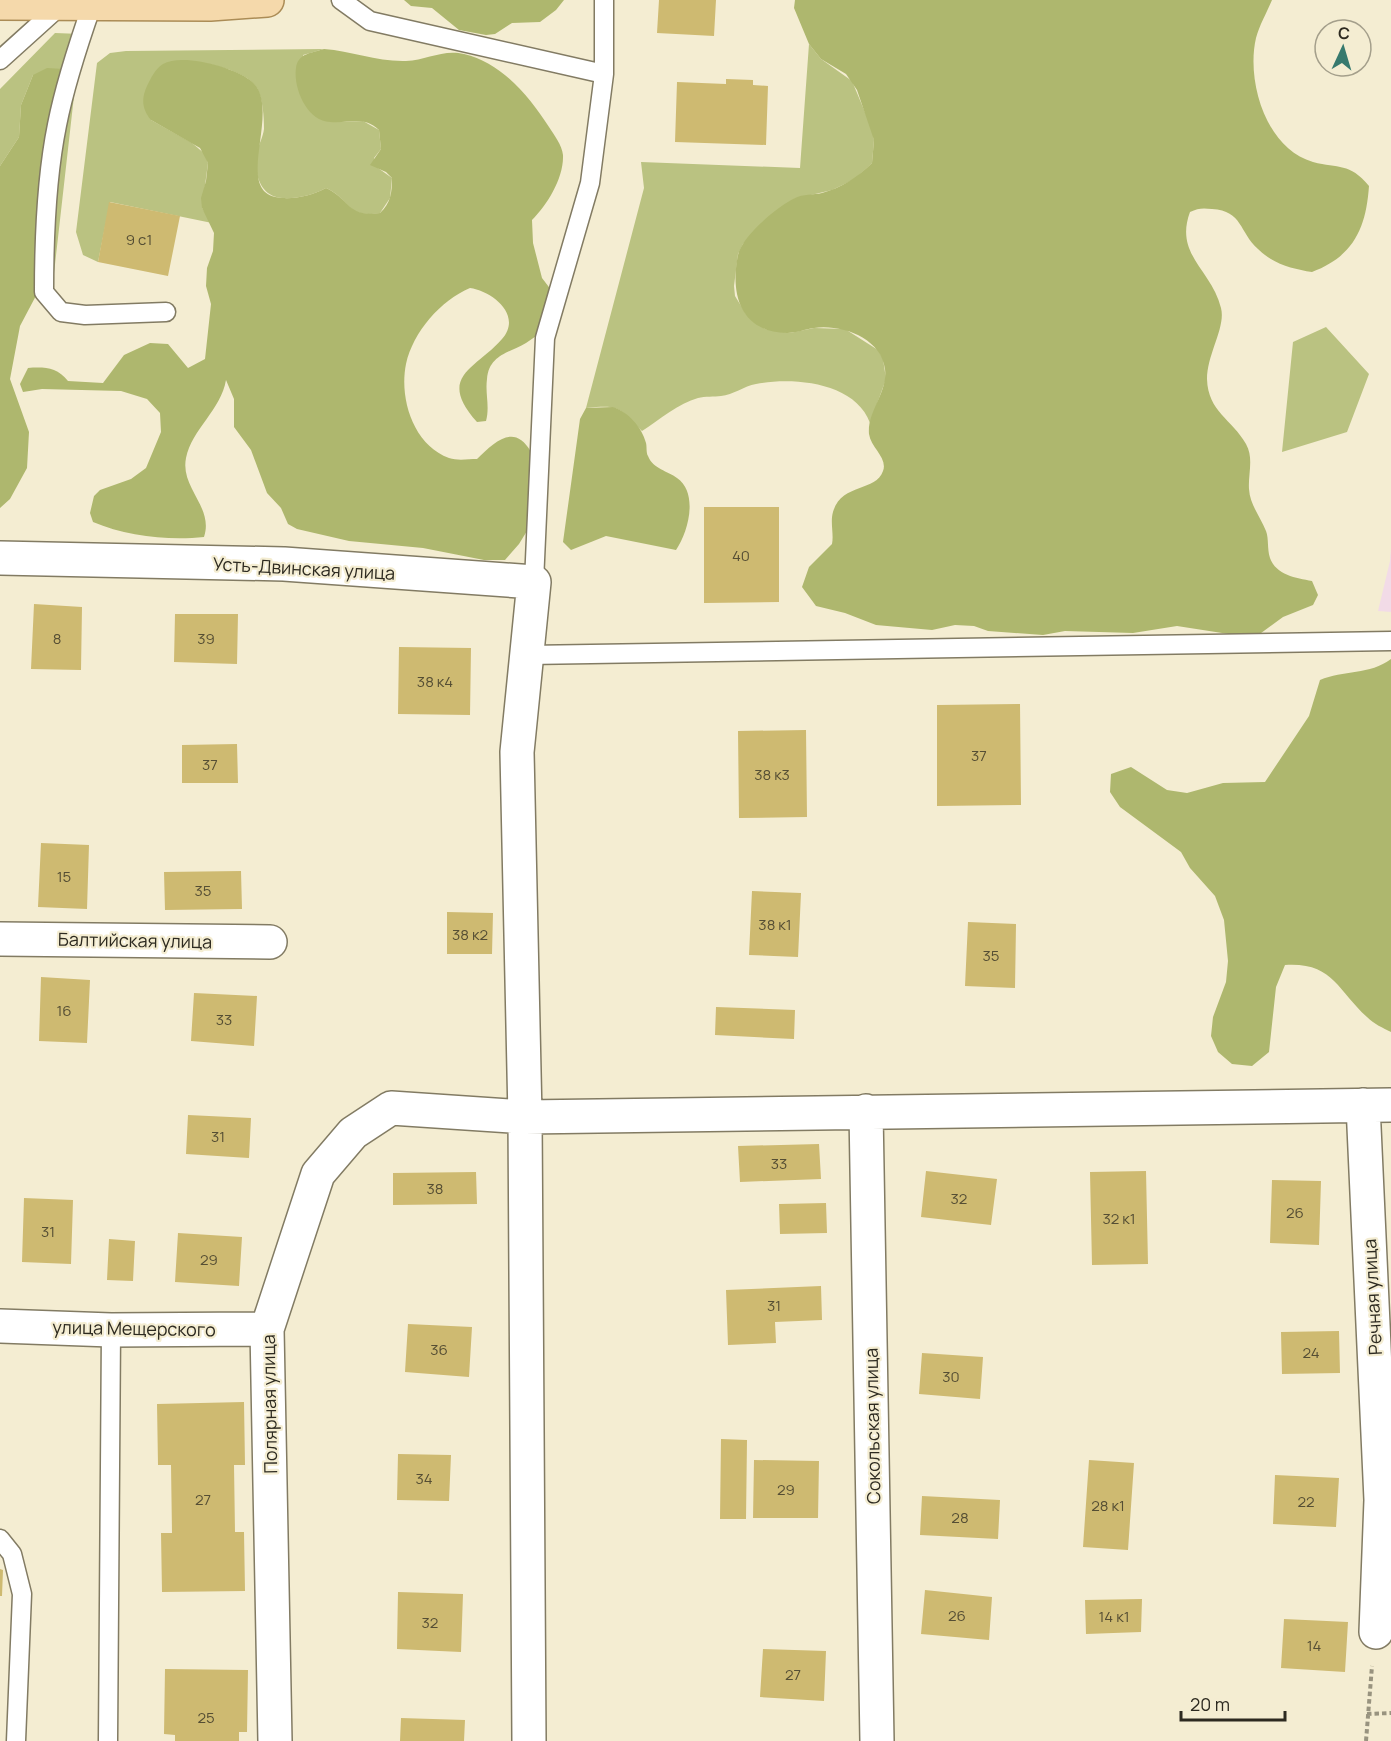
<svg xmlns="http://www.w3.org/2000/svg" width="1391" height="1741" font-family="Manrope,sans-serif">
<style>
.industrial{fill:#f2dbe7}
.green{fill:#bac281}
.forest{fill:#aeb76e}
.building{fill:#ceba71}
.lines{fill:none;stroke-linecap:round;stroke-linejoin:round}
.lane-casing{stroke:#827b63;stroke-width:21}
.street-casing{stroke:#827b63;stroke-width:36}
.primary-casing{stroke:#ab8c56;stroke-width:36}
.path{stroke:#98937f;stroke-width:4;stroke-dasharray:4.5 3;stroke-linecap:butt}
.lane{stroke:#fff;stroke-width:18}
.street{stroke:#fff;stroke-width:33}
.primary{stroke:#f5d9ab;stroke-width:33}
.labels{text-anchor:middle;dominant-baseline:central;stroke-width:4.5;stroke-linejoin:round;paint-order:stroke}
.number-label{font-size:15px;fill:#554e34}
.street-label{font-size:18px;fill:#2d2a20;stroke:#f4edd2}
</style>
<rect width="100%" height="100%" fill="#f4edd2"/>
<!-- industrial -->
<path class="industrial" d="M1391 548V612L1378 611 1390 561Z"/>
<!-- green -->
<path class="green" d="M55 33 81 34 53 282 39 290 33 75 21 105 19 137 0 166V89Z
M809 44 821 59 852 81 872 129 874 140 872 163 855 179 832 190 794 199 775 212 743 244 738 254 734 286 735 296 746 314 765 329 790 333 814 328 845 329 878 350 883 359 886 379 870 423C855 382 793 377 756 384 744 386 733 395 721 396 714 397 705 396 698 398 679 403 659 420 642 431 619 408 621 404 586 408L644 188 641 162 800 168Z
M324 49 303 55 330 122 363 121 379 130 381 149 374 158 378 168 392 178 390 198 380 213C345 219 350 198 326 188 313 195 297 199 282 198 259 197 253 170 257 152 259 144 263 137 264 129 264 117 263 99 257 88 247 71 209 63 190 61L151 120 192 143 205 154 208 163 202 208 212 223 110 202 98 262 83 255 76 232 97 63 110 53 126 51Z
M1326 327 1369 374 1347 432 1282 452 1293 342Z"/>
<!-- forest -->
<path class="forest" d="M404 0H564L556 10 540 22 512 23 495 34 486 35 459 30 432 8 411 6Z
M795 0H1272C1267 12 1259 26 1256 38 1246 81 1266 149 1313 162 1339 169 1349 162 1369 186 1366 228 1354 256 1312 272 1293 269 1273 264 1258 249 1239 232 1243 211 1212 209 1203 208 1198 208 1190 212 1174 255 1212 270 1221 308 1226 327 1207 354 1207 379 1208 412 1232 419 1246 444 1254 458 1248 474 1249 489 1250 505 1260 516 1266 531 1269 539 1267 549 1270 558 1276 575 1296 578 1312 581L1318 595 1313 605 1283 617 1257 636 1235 635 1177 626 1133 633 1065 631 1043 635 988 631 974 626 955 625 932 630 876 625 845 613 816 606 802 587 809 567 832 544C834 534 830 522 833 512 841 483 876 492 883 471 888 458 871 448 869 434 867 411 888 393 885 369 881 338 842 324 814 328 805 329 797 333 787 333 740 332 730 294 738 255 742 236 778 206 795 198 803 194 813 195 822 193 841 188 858 177 872 163L874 140 857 90 846 74 821 59 809 44 794 8Z
M324 49C352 51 378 62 406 61 427 60 443 49 464 54 502 63 529 96 549 127 554 135 562 145 563 155 564 178 547 205 532 220L533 243 542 278 555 295 549 326C541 332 534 338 526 343 509 353 489 355 487 379 485 394 490 406 486 421L477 422C436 376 476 369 502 339 523 315 492 291 470 288 441 300 413 332 406 364 399 398 413 445 449 458 458 461 468 459 477 459 494 443 514 422 531 452L530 526 519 544 505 560H484L423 548 349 541 297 529 288 524 281 508 267 493 251 450 234 427V399L226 380C221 410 192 429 186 458 180 488 214 507 204 537 169 541 126 536 93 522L90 513 94 496 100 490 131 479 146 468 161 432 160 413 147 399 121 391 42 389 23 392 20 384 28 368C44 367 57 367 68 381L103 383 124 355 150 343 168 344 188 368 205 359 211 304 206 286 207 268 213 251 214 233 202 208 201 198 206 181 208 163 200 148 151 120C142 109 141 99 147 86 151 78 155 69 163 64 182 53 233 67 250 80 286 106 228 196 282 198 297 199 313 195 326 188 349 198 347 218 380 213 391 203 392 192 392 178L386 172 370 165 381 149 379 130C363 115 349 124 330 122 307 121 293 88 296 68 298 53 312 53 324 49Z
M47 68 64 69 39 290 20 326 10 379 29 432 27 468 10 499 0 508V166L19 137 21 105 33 75Z
M613 407C628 412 642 427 646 443 647 447 646 453 648 456 653 469 668 471 677 478 699 493 688 533 676 550L606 536 571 550 563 542 580 419 586 408Z
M1391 659V1032C1383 1028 1374 1024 1367 1017 1337 990 1333 962 1285 965L1276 987 1269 1052 1252 1066 1232 1064 1218 1052 1211 1036 1213 1017 1226 982 1228 961 1224 920 1215 896 1190 868 1181 852 1120 807 1110 792 1111 774 1131 767 1167 790 1187 793 1223 783 1265 782 1309 716 1320 680C1343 670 1370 675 1391 659Z"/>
<!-- building -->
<path class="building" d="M659 0H716L714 36 657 33Z
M726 79 753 80V85L768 86 766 145 675 142 677 82 726 84Z
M109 202 180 216 168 276 98 262Z
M704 507H779V602L704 603Z
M34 604 82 607 81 670 31 669Z
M175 614H238L237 664 174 662Z
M399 647 471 648 470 715 398 714Z
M1020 704 1021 805 937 806V705Z
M806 730 807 817 739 818 738 731Z
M237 744 238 783H182V745Z
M41 843 89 845 87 909 38 907Z
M241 871 242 909 165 910 164 872Z
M752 891 801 893 798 957 749 955Z
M447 912 493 913 492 954H447Z
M968 922 1016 924 1015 988 965 986Z
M41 977 90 980 87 1043 39 1041Z
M194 993 257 996 254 1046 191 1041Z
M716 1007 795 1010 794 1039 715 1035Z
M188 1115 251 1118 249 1158 186 1154Z
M819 1144 821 1179 740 1182 738 1146Z
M926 1171 997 1179 991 1225 921 1217Z
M1146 1171 1148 1264 1092 1265 1090 1172Z
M476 1172 477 1204 393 1205V1173Z
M1272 1180 1321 1181 1319 1245 1270 1243Z
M24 1198 73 1200 71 1264 22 1262Z
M826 1203 827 1233 780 1234 779 1204Z
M178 1233 242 1237 239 1286 175 1282Z
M109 1239 135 1241 133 1281 107 1280Z
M821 1286 822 1320 775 1322 776 1343 728 1345 726 1290Z
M408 1324 472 1327 469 1377 405 1372Z
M1339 1331 1340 1373 1282 1374 1281 1332Z
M922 1353 983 1357 980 1399 919 1394Z
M244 1402 245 1465H234L235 1532H244L245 1591 162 1592 161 1533H172L171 1465H158L157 1404Z
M721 1439 747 1440 746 1519H720Z
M398 1454 451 1455 449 1501 397 1500Z
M754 1460 819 1461 818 1518H753Z
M1089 1460 1134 1463 1128 1550 1083 1547Z
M1275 1475 1339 1478 1336 1527 1273 1524Z
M922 1496 1000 1500 998 1539 920 1535Z
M0 1569 3 1570 2 1596H0Z
M925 1590 992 1597 989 1640 921 1634Z
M398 1592 463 1594 461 1652 397 1649Z
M1142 1599 1141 1632 1086 1634 1085 1600Z
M1284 1619 1348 1622 1345 1672 1281 1668Z
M763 1649 826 1651 824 1701 760 1697Z
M165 1669 248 1670 247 1732H239V1741H175V1735L164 1734Z
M401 1718 465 1720 464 1741H400Z"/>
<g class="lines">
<!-- lane casing -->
<g class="lane-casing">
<path id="lane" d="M341 0 370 21 604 74 590 183 545 338 534 582
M92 5C78 45 65 84 57 125 46 179 44 237 44 292L61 312 85 315 166 312
M0 60 61 5
M604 74V0
M528 655 1391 641
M0 1539 12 1554 22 1594 16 1741
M108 1741 111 1330"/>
</g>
<!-- street casing -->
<g class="street-casing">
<path id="street" d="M0 558 284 564 534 582 517 752 525 1117 529 1741
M0 939 270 942
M1363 1105 1381 1500 1376 1632
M866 1111 877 1741
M0 1326 111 1330 267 1329
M275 1741 267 1329 318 1174 353 1133 391 1108 525 1117 1391 1105"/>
</g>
<!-- primary casing -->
<g class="primary-casing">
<path id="primary" d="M0 3 210 4 267 0"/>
</g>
<!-- path -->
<path class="path" d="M1367 1714 1391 1713
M1366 1741 1372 1666"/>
<!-- lane -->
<use href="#lane" class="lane"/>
<!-- street -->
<use href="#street" class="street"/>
<!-- primary -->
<use href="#primary" class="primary"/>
</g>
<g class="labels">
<!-- number labels -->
<g class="number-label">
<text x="139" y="239">9 с1</text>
<text x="741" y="555">40</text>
<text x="57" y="638">8</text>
<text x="206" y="638">39</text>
<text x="435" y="681">38 к4</text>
<text x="979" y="755">37</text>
<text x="210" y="764">37</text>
<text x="772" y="774">38 к3</text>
<text x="64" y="876">15</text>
<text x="203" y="890">35</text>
<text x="775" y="924">38 к1</text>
<text x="470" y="934">38 к2</text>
<text x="991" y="955">35</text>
<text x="64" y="1010">16</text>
<text x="224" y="1019">33</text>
<text x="218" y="1136">31</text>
<text x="779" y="1163">33</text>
<text x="435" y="1188">38</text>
<text x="959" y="1198">32</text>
<text x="1295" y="1212">26</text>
<text x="1119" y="1218">32 к1</text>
<text x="48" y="1231">31</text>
<text x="209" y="1259">29</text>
<text x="774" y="1305">31</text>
<text x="439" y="1349">36</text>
<text x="1311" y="1352">24</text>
<text x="951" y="1376">30</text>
<text x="424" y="1478">34</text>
<text x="786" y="1489">29</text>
<text x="203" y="1499">27</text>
<text x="1306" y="1501">22</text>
<text x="1108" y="1505">28 к1</text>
<text x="960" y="1517">28</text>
<text x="957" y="1615">26</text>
<text x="1114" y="1616">14 к1</text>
<text x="430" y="1622">32</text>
<text x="1314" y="1645">14</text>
<text x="793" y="1674">27</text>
<text x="206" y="1717">25</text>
</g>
<!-- street labels -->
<g class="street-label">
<text transform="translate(304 568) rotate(3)">Усть-Двинская улица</text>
<text transform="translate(135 940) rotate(1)">Балтийская улица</text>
<text transform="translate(1372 1297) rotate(-93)">Речная улица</text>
<text transform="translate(134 1328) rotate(1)">улица Мещерского</text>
<text transform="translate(269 1404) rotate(-91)">Полярная улица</text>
<text transform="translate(872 1426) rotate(-91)">Сокольская улица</text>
</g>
</g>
<!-- north arrow -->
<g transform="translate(1343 48) rotate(4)"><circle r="28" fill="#f4edd2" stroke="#a49f8b" stroke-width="1.5"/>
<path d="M0-4.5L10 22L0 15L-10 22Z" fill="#377a6e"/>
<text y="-9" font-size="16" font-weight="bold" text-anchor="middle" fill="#2d2a20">С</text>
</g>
<!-- scale -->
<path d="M1181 1711v9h104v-9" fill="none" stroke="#2d2a20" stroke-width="3"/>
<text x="1190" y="1711" font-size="18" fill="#2d2a20" stroke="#f4edd2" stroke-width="4.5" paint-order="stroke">20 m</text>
</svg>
